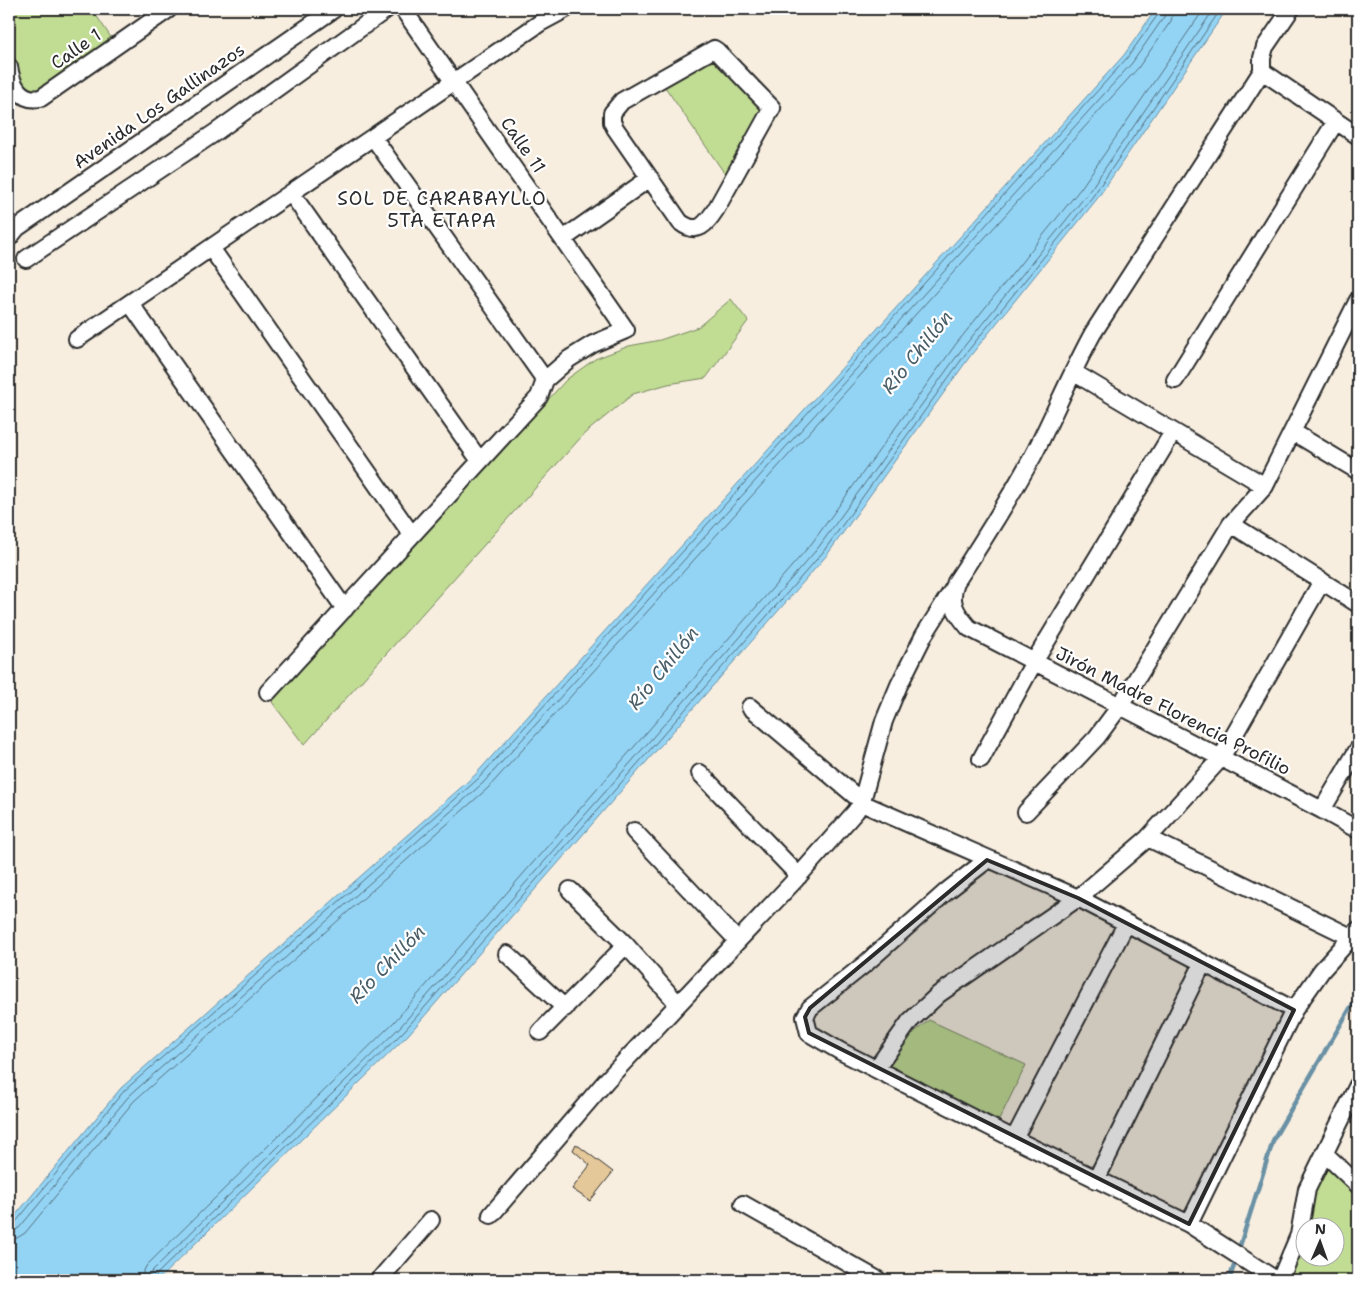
<svg xmlns="http://www.w3.org/2000/svg" width="1367" height="1289" font-family="'Shantell Sans',sans-serif">
<style>
.green{fill:#c1dc93;stroke:#76845f}
.water{fill:#93d4f5;stroke:#6990a4}
.lines{fill:none;stroke-linecap:round;stroke-linejoin:round}
.shore{stroke:#556f7c;stroke-width:1}
.stream{stroke:#6990a4;stroke-width:4.5}
.building{fill:#e5c899;stroke:#2b2b2b}
.minor-casing{stroke:#2b2b2b;stroke-width:20}
.minor{stroke:#fff;stroke-width:16}
.marked{fill:#2b2b2b;fill-opacity:0.2;stroke:#2b2b2b;stroke-width:4;stroke-linejoin:round}
.labels{text-anchor:middle;dominant-baseline:central;stroke-width:4.5;stroke-linejoin:round;paint-order:stroke}
.street-label{font-size:18px;fill:#2b2b2b;stroke:#fff}
.neighbourhood-label{font-size:19px;letter-spacing:1px;fill:#2b2b2b;stroke:#fff}
.water-label{font-size:19px;font-style:italic;fill:#4a5e68;stroke:#fff}
</style>
<rect width="100%" height="100%" fill="#f7eee0"/>
<filter id="ink" filterUnits="userSpaceOnUse"><feTurbulence type="fractalNoise" baseFrequency=".02" numOctaves="2"/><feDisplacementMap in="SourceGraphic" scale="10" xChannelSelector="R" yChannelSelector="G"/><feConvolveMatrix kernelMatrix="1 2 1 2 8 2 1 2 1" color-interpolation-filters="sRGB"/></filter>
<g filter="url(#ink)">
<!-- green -->
<path class="green" d="M11 9H92L112 39 47 84 35 90 25 86C13 64 9 36 9 10Z
M713 59 762 109 725 174 665 87Z
M731 299 748 321 706 378 668 384 633 394 584 434 304 745 272 702 567 379 595 359 629 346 660 340 698 327Z
M929 1020 1026 1065 999 1120 888 1069 906 1039Z
M1327 1165 1358 1193V1280H1288L1304 1244V1256H1334V1226H1309L1313 1197 1317 1184Z"/>
<!-- water -->
<path class="water" d="M1156 9H1227L1097 199 971 355 827 555 408 1035 158 1280H9V1223L121 1088 475 775 1124 55Z"/>
<g class="lines">
<!-- shore -->
<path class="shore" d="M9 1225 15 1223 124 1091 478 779 1127 58 1159 13 1160 9
M9 1232 14 1231 19 1228 129 1096 483 783 1132 63 1164 17 1166 9
M9 1239 17 1238 25 1233 134 1101 488 788 1138 68 1171 21 1174 9
M142 1280 143 1272 147 1265 394 1022 812 543 956 344 1081 188 1204 9
M149 1280 150 1275 153 1270 400 1027 818 548 962 349 1088 193 1214 9
M155 1280 157 1274 404 1031 823 552 967 352 1093 196 1221 9"/>
<!-- stream -->
<path class="stream" d="M1238 1252 1274 1138 1358 995
M1229 1280 1236 1260"/>
</g>
<!-- building -->
<path class="building" d="M576 1144 613 1172 590 1201 572 1189 590 1165 573 1150Z"/>
<g class="lines">
<!-- minor casing -->
<g class="minor-casing">
<path id="minor" d="M1291 9 1265 47 1262 58V71L1093 333C1071 373 1054 415 1033 456 1009 499 983 541 956 582 948 602 956 613 969 628L1322 810 1358 830
M714 49 717 51 772 108 716 209C706 224 698 236 680 222L615 128 612 122V113L622 101Z
M9 67C12 85 20 102 41 98L169 9
M1262 71 1358 136
M373 137 545 380
M291 193 480 461
M9 238 17 228 334 9
M563 239 650 178
M211 248 412 535
M26 259 216 132 387 9
M130 303 345 609
M77 339 540 23 566 9
M1073 372 1265 486
M1175 380 1336 121
M1293 432 1358 471
M1231 524 1358 604
M268 692 539 397 545 380 569 359 593 344 626 330 403 9
M750 707 866 805 1078 898 1294 1010
M981 759 1034 662 1173 432
M700 773 799 876
M1322 810 1358 749
M1026 812 1097 737 1120 706 1231 524 1265 486 1358 300
M634 831 738 941
M1148 838 1351 937
M987 860 947 891 865 964 810 1008 805 1017 809 1033 840 1051 1014 1139 1189 1224 1276 1280
M570 890 626 945 678 1004
M507 954 565 1008
M540 1032 626 945
M876 1069 910 1021 939 994 1078 898 1148 838 1221 758 1322 581
M1014 1139 1126 924
M1324 1153 1358 1185
M1096 1180 1203 963
M743 1204 878 1280
M491 1215 606 1081 796 879 856 811 862 801 884 721 899 685 924 635 953 589
M1189 1224 1294 1010 1322 970 1358 930
M379 1280 431 1220
M1280 1280 1299 1235 1307 1189 1358 1085"/>
</g>
<!-- minor -->
<use href="#minor" class="minor"/>
</g>
</g>
<!-- marked area -->
<path class="marked" d="M987 860 1078 898 1294 1010 1189 1224 809 1033 805 1017 810 1008Z"/>
<g class="labels">
<!-- street labels -->
<g class="street-label">
<text transform="translate(76 49) rotate(-35)">Calle 1</text>
<text transform="translate(159 106) rotate(-35)">Avenida Los Gallinazos</text>
<text transform="translate(523 145) rotate(55)">Calle 11</text>
<text transform="translate(1173 711) rotate(27)">Jirón Madre Florencia Profilio</text>
</g>
<!-- neighbourhood labels -->
<g class="neighbourhood-label">
<text x="442" y="198">SOL DE CARABAYLLO<tspan x="442" dy="22">5TA ETAPA</tspan></text>
</g>
<!-- water labels -->
<g class="water-label">
<text transform="translate(917 352) rotate(-51)">Río Chillón</text>
<text transform="translate(663 668) rotate(-51)">Río Chillón</text>
<text transform="translate(387 964) rotate(-46)">Río Chillón</text>
</g>
</g>
<!-- margin -->
<rect width="1367" height="1289" fill="none" stroke="#fff" stroke-width="30"/>
<rect x="15" y="15" width="1337" height="1259" fill="none" stroke="#2b2b2b" stroke-width="2" filter="url(#ink)"/>
<!-- north arrow -->
<g transform="translate(1320 1242) rotate(2)"><circle r="24" fill="#ffffff" stroke="#aaaaaa"/>
<path d="M0-4L9 19L0 12L-9 19Z" fill="#2b2b2b"/>
<text y="-8" font-size="14" font-weight="bold" text-anchor="middle" fill="#2b2b2b">N</text>
</g>
</svg>
